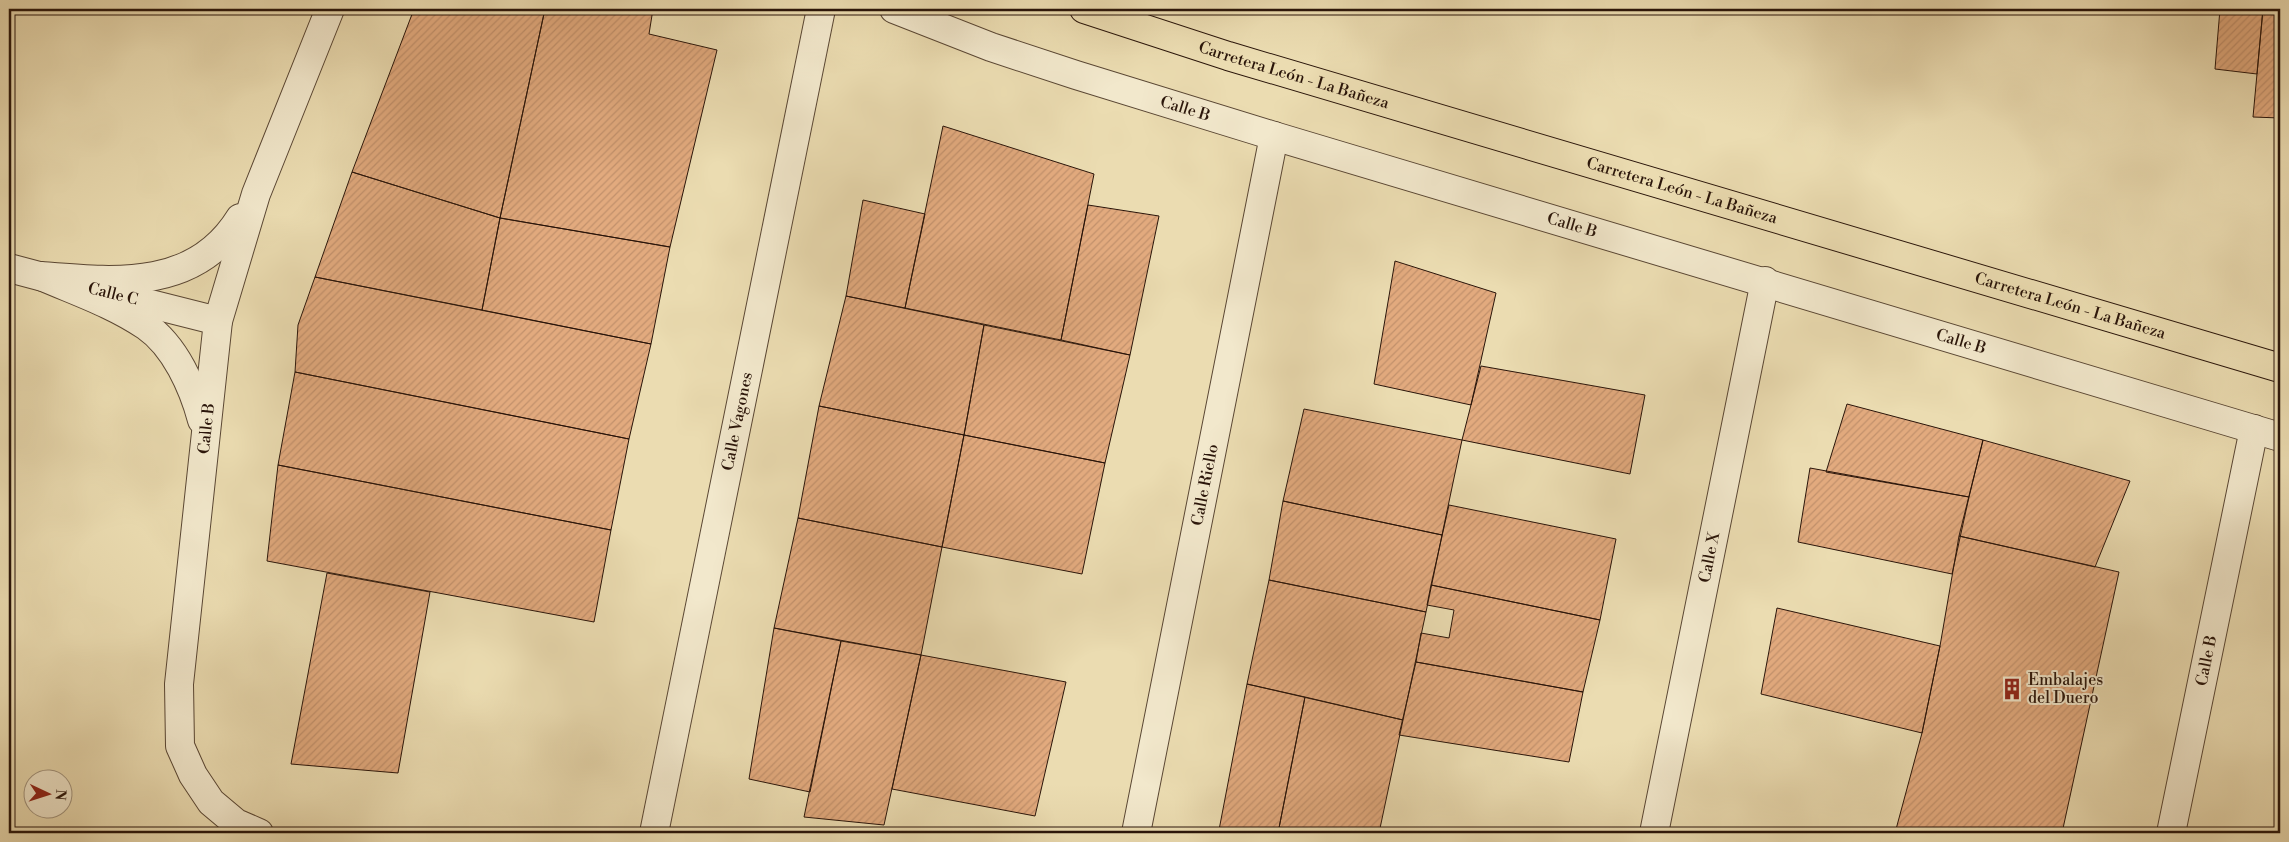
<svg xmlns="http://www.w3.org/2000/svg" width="2289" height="842" font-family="'Libre Bodoni',serif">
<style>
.building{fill:url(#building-hatch);stroke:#2a150a}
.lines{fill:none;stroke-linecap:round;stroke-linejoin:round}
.minor-casing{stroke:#5a4734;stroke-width:30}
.major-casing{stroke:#2a150a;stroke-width:30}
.minor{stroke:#f2e8cc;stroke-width:28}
.major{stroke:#ebdcb1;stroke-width:28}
.labels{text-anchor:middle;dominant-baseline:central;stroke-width:4;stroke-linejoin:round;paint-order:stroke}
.street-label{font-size:16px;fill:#2a150a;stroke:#f2e8cc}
.poi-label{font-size:16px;fill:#2a150a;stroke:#f2e8cc;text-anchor:start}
</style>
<defs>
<pattern id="building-hatch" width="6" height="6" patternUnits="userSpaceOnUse" patternTransform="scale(1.25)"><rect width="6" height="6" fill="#e2aa7e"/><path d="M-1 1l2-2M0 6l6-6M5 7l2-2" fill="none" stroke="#c2916c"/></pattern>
</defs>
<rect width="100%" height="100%" fill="#ebdcb1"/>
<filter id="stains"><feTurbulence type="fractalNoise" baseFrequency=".004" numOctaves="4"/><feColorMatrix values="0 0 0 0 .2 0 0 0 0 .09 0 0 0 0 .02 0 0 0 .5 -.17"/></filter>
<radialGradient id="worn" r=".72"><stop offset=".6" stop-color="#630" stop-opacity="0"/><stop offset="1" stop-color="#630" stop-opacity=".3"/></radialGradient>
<!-- building -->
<path class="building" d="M414 9H545L500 218 352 172Z
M545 9H653L649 34 717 50 670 247 500 218Z
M2220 9H2263L2257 74 2215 69Z
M2263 9H2280V118L2253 117Z
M943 126 1094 174 1061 340 905 308Z
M352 172 500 218 482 310 315 277Z
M863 200 925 214 905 308 846 296Z
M1088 205 1159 216 1130 355 1061 340Z
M500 218 670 247 651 344 482 310Z
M1395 261 1496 293 1471 405 1374 384Z
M315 277 651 344 629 439 295 372 298 325Z
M846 296 984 325 964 435 819 406Z
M984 325 1130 355 1105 463 964 435Z
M1481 366 1645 395 1630 474 1462 440Z
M295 372 629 439 611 530 278 465Z
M1847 404 1983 440 1969 497 1826 472Z
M819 406 964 435 942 547 798 518Z
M1304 409 1462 440 1442 535 1283 501Z
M964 435 1105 463 1082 574 942 547Z
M1983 440 2130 481 2095 567 1959 536Z
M278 465 611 530 594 622 267 561Z
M1810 468 1969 497 1952 574 1798 542Z
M1283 501 1442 535 1426 612 1269 580Z
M1449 505 1616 539 1600 620 1431 585Z
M798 518 942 547 921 655 774 628Z
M1959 536 2119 572 2062 833H1895L1922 733 1940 646Z
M327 573 430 592 398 773 291 764Z
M1269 580 1426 612 1403 720 1247 684Z
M1431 585 1600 620 1583 692 1416 662 1421 633 1449 638 1454 610 1427 605Z
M1777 608 1940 646 1922 733 1761 694Z
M774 628 841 641 810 792 749 779Z
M841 641 921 655 884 825 804 817Z
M921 655 1066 682 1035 816 892 789Z
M1416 662 1583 692 1569 762 1399 735Z
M1247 684 1305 697 1278 833H1241L1219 830Z
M1305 697 1403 720 1379 833H1278Z"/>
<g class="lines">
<!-- minor casing -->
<g class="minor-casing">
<g id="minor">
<path id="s1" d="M894 9 991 47 1076 75 1274 136 2280 437"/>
<path d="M9 268 58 281"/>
<path d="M107 293 218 321"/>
<path d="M202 420C193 387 175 346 146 326 114 304 75 291 41 276 115 282 195 291 240 218"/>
<path id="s2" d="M259 833 236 823 211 802 193 775 180 746 179 684 218 321 256 194 330 9"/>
<path id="s3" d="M654 833 821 9"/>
<path id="s4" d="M1136 833 1274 136"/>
<path id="s5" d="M1654 833 1765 281"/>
<path id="s6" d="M2171 833 2254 429"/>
</g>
</g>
<!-- major casing -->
<g class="major-casing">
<g id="major">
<path id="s7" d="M1084 9 1228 56 2280 368"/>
</g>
</g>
<!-- minor -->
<use href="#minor" class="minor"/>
<!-- major -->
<use href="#major" class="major"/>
</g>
<!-- icons -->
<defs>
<g id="building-bare" transform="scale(1.725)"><path d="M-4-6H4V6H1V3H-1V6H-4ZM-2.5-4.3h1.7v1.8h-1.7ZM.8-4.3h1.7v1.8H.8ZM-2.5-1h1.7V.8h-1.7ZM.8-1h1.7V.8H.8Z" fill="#8f2418" stroke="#f2e8cc" stroke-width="2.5" paint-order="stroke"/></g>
</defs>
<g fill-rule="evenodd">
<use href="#building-bare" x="2012" y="689"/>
</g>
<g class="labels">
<!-- street labels -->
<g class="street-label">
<text stroke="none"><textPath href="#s7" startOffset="220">Carretera León - La Bañeza</textPath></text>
<text stroke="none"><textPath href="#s1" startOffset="308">Calle B</textPath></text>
<text stroke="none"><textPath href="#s7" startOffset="625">Carretera León - La Bañeza</textPath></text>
<text stroke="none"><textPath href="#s1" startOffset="712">Calle B</textPath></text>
<text transform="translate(113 294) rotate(14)">Calle C</text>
<text stroke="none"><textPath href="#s7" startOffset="1030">Carretera León - La Bañeza</textPath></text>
<text stroke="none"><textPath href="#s1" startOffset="1118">Calle B</textPath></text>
<text stroke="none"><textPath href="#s3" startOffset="420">Calle Vagones</textPath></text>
<text stroke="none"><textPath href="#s2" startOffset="441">Calle B</textPath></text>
<text stroke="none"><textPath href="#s4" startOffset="355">Calle Riello</textPath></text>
<text stroke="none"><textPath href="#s5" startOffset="281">Calle X</textPath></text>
<text stroke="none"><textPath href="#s6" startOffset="176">Calle B</textPath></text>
</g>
<!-- poi labels -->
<g class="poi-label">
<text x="2028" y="680">Embalajes<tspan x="2028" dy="18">del Duero</tspan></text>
</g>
</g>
<!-- margin -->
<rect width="2289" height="842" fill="none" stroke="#ebdcb1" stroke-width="30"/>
<rect x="10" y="10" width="2269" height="822" fill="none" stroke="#2a150a" stroke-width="2.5"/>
<rect x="15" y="15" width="2259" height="812" fill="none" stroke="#2a150a"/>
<!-- north arrow -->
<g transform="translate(48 794) rotate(94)"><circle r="24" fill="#f2e8cc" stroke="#a2947e"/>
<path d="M0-4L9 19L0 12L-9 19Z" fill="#8f2418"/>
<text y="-8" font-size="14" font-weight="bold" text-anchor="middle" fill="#2a150a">N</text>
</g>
<rect width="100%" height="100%" filter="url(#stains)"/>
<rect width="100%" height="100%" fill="url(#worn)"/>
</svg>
